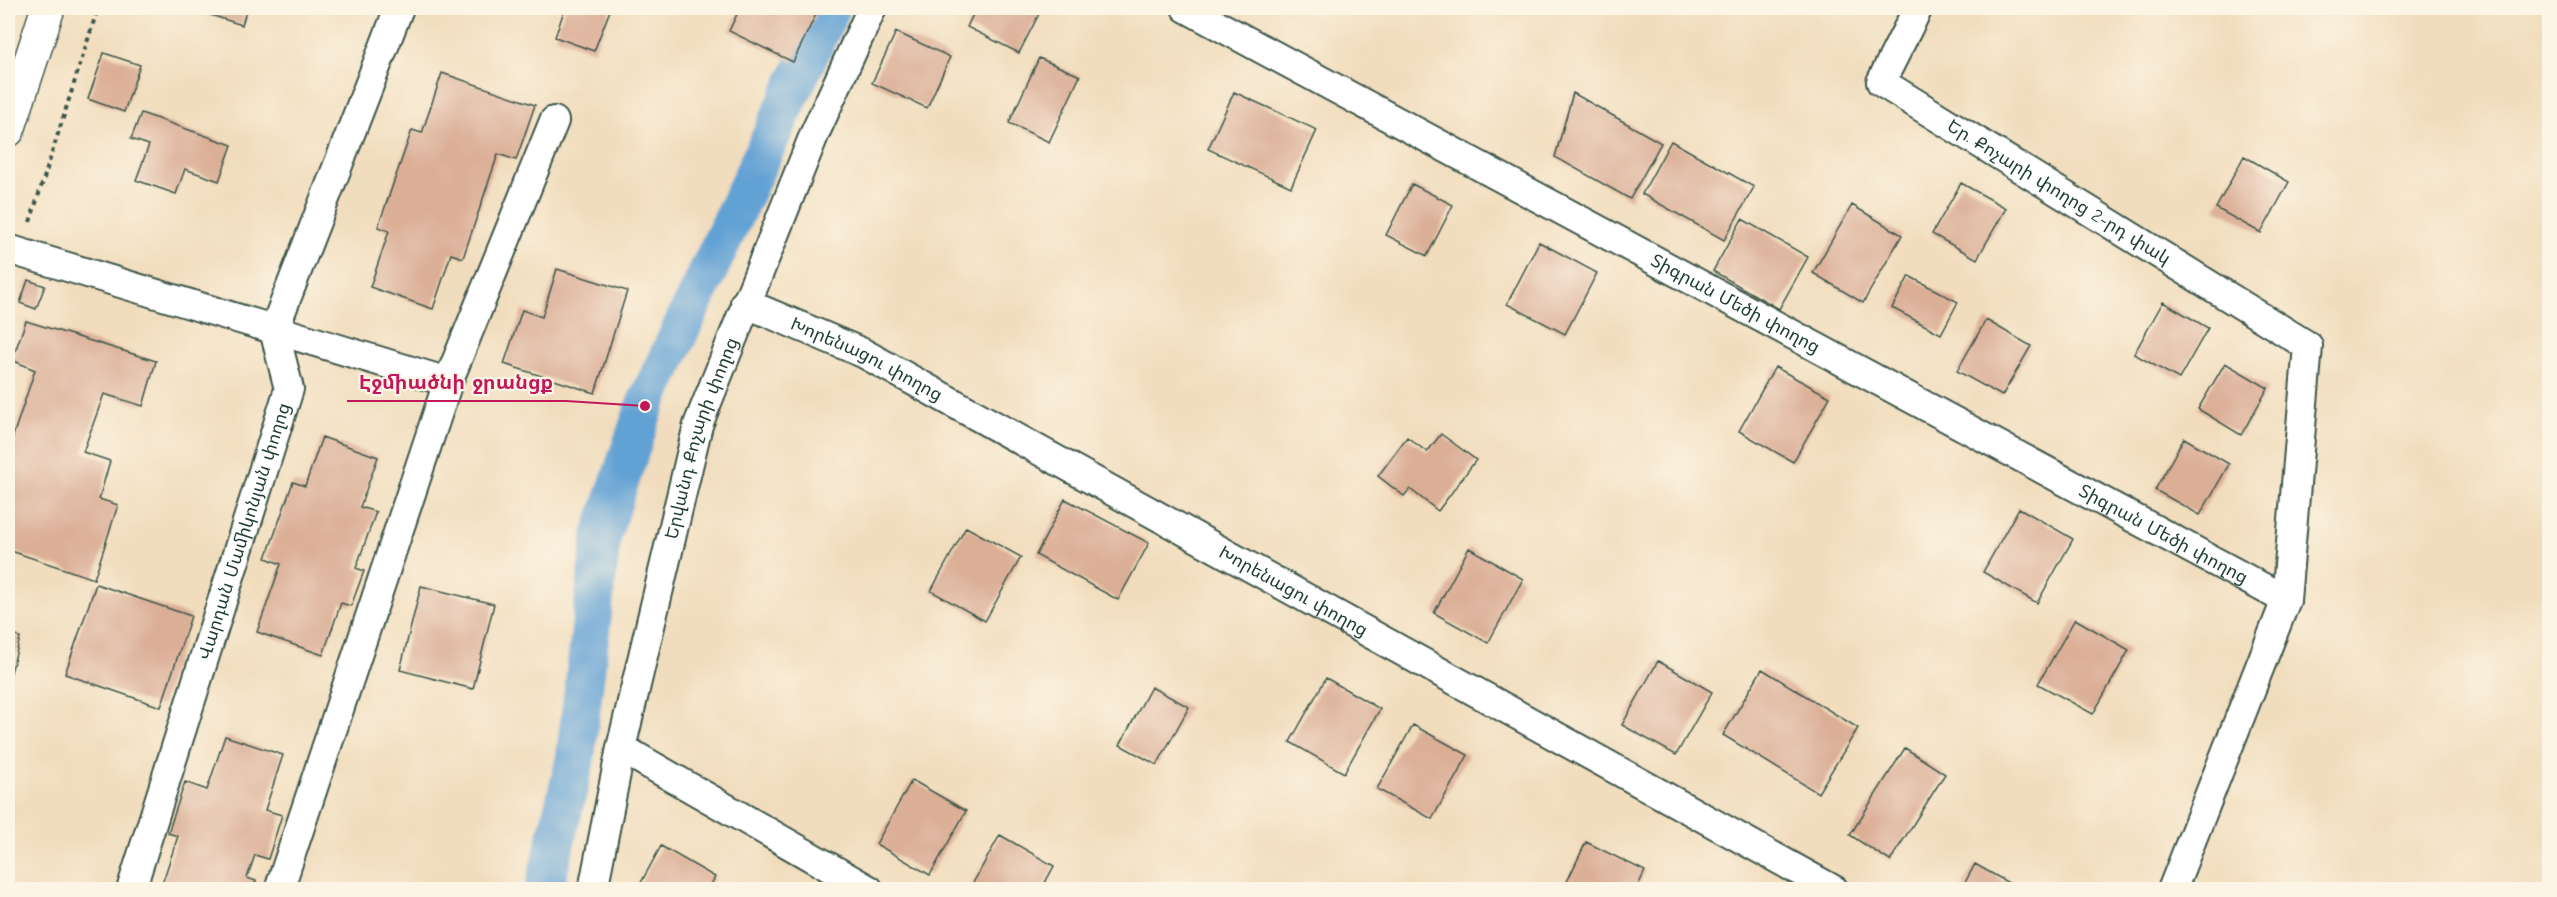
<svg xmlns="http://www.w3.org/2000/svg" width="2557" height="897" font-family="'Comic Neue','Noto Sans Armenian',sans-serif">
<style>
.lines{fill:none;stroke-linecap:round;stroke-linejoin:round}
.canal{stroke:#62a1d4;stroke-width:39}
.building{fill:#dbae96}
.minor-casing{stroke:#3e5549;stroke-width:32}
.trunk-casing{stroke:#3e5549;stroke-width:36}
.path{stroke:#3e5549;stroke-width:4;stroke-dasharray:4.5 4.5;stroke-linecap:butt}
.minor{stroke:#fff;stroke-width:28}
.trunk{stroke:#fff;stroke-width:33}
.labels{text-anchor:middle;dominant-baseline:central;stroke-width:4.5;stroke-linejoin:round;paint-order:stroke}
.street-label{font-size:18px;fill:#1f3d34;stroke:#fcf5e5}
.leader{fill:none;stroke:#c2185b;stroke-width:2}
.callout-dot{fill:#c2185b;stroke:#fcf5e5;stroke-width:2}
.callout-label{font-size:20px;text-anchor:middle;font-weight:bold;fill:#c2185b;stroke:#fcf5e5;stroke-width:4.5;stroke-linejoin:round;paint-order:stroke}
</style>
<rect width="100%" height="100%" fill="#fcf5e5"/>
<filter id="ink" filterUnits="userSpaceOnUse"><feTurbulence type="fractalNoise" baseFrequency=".0167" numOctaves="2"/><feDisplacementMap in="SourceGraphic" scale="12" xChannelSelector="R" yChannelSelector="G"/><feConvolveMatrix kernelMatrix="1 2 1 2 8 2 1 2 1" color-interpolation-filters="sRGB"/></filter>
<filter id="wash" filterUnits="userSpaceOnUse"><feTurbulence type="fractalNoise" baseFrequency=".008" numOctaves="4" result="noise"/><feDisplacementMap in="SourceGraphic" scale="24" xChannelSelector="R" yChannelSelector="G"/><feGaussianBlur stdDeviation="1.35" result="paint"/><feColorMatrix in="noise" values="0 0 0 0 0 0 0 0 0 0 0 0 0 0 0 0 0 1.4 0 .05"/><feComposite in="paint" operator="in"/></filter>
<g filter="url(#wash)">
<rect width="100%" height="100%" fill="#f1ddbd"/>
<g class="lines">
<!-- canal -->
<path class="canal" d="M544 890 575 760 602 534 645 406 831 8"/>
</g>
<g id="blocks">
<!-- building -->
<path class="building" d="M189 8H247L242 25Z
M565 8H611L594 51 555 37Z
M740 8H819L793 62 729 31Z
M976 8H1042L1019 53 967 27Z
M896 32 950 57 927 108 872 83Z
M104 53 140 65 124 112 88 99Z
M1039 58 1080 76 1049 142 1009 123Z
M442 73 535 105 516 160 498 154 463 258 451 254 433 309 370 287 389 231 378 227 412 130 422 133Z
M1234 92 1317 130 1291 187 1208 149Z
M1573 93 1661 143 1630 199 1555 157Z
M141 113 232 145 219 181 185 169 176 194 136 180 149 145 131 139Z
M1671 141 1754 187 1724 240 1642 194Z
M2244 156 2289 182 2261 233 2216 208Z
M1961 183 2006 208 1977 259 1932 234Z
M1412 184 1453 205 1427 256 1386 235Z
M1852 205 1902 235 1863 303 1813 273Z
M1742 219 1808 257 1779 309 1713 271Z
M1539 242 1597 273 1565 334 1507 304Z
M557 269 627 291 595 393 504 364 522 310 542 317Z
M1909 276 1958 302 1941 334 1892 308Z
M28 280 45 286 36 309 20 303Z
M2163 302 2208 328 2179 379 2134 354Z
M1986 320 2031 346 2002 396 1957 371Z
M26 321 156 361 143 406 104 394 83 452 110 461 99 499 118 505 94 579 8 550V451L35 370 12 360Z
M2225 363 2268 388 2241 435 2198 409Z
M1775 367 1830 397 1793 462 1739 431Z
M1441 434 1476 460 1438 511 1410 489 1404 496 1378 476 1407 437 1427 452Z
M322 437 378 457 360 507 376 512 356 568 364 571 351 606 341 603 323 655 257 632 281 564 266 558 293 482 305 486Z
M2184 438 2229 464 2200 515 2155 490Z
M1065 499 1149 543 1118 600 1036 555Z
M2019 508 2073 539 2037 603 1983 572Z
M966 527 1021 557 985 621 931 591Z
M1469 548 1523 579 1488 643 1434 613Z
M96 584 191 616 161 707 65 674Z
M421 586 494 604 473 689 400 670Z
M2075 619 2129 650 2093 714 2038 684Z
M8 630 20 638 8 684Z
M1658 661 1712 692 1676 755 1622 725Z
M1762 669 1858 728 1818 793 1723 735Z
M1326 678 1380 709 1344 773 1290 742Z
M1151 687 1189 707 1157 765 1120 745Z
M1413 725 1468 755 1432 819 1377 789Z
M225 736 283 755 265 810 282 815 268 859 255 855 247 878 256 881 253 890H167L161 887 178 836 168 833 185 782 207 790Z
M1905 748 1945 774 1890 861 1850 835Z
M912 780 966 811 930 875 876 844Z
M1000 835 1054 866 1041 890H969Z
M1586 842 1645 871 1636 890H1563Z
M661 846 715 877 708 890H637Z
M1975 864 2021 890H1961Z
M792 884 802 890H789Z"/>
</g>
</g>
<g filter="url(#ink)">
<use href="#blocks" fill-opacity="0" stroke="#3e5549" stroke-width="1.5"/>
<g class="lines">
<!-- minor casing -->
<g class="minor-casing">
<g id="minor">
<path id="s1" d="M1186 8 2286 600"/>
<path id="s2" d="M1918 8 1881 82 2308 346 2286 600 2172 890"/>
<path d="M8 249 448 382"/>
<path id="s3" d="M745 303 863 353 1834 890"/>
<path d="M621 748 869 890"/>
<path id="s4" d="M131 890 289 389 274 330 399 8"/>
<path d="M279 890 448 382 554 121"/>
<path id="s5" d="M593 890 621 748 698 425 814 135 872 8"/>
</g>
</g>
<!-- trunk casing -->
<g class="trunk-casing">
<path id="trunk" d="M8 130 48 8"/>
</g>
<!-- path -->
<path class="path" d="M30 222 98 8"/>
<!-- minor -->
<use href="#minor" class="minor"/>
<!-- trunk -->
<use href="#trunk" class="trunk"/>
</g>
</g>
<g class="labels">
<!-- street labels -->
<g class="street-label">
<text stroke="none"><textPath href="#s2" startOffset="292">Եր. Քոչարի փողոց 2-րդ փակ</textPath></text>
<text stroke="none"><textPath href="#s1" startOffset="624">Տիգրան Մեծի փողոց</textPath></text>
<text stroke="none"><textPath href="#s3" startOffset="134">Խորենացու փողոց</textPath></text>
<text stroke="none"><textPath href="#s5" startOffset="465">Երվանդ Քոչարի փողոց</textPath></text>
<text stroke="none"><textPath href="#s4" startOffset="376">Վարդան Մամիկոնյան փողոց</textPath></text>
<text stroke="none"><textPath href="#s1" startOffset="1110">Տիգրան Մեծի փողոց</textPath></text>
<text stroke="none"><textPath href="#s3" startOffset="620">Խորենացու փողոց</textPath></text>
</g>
</g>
<!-- callouts -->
<path class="leader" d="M645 406L566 401H347"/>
<circle class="callout-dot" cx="645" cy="406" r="6"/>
<g class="callout-label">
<text x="456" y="389">Էջմիածնի ջրանցք</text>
</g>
<!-- margin -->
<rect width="2557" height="897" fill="none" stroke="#fcf5e5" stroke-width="30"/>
</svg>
